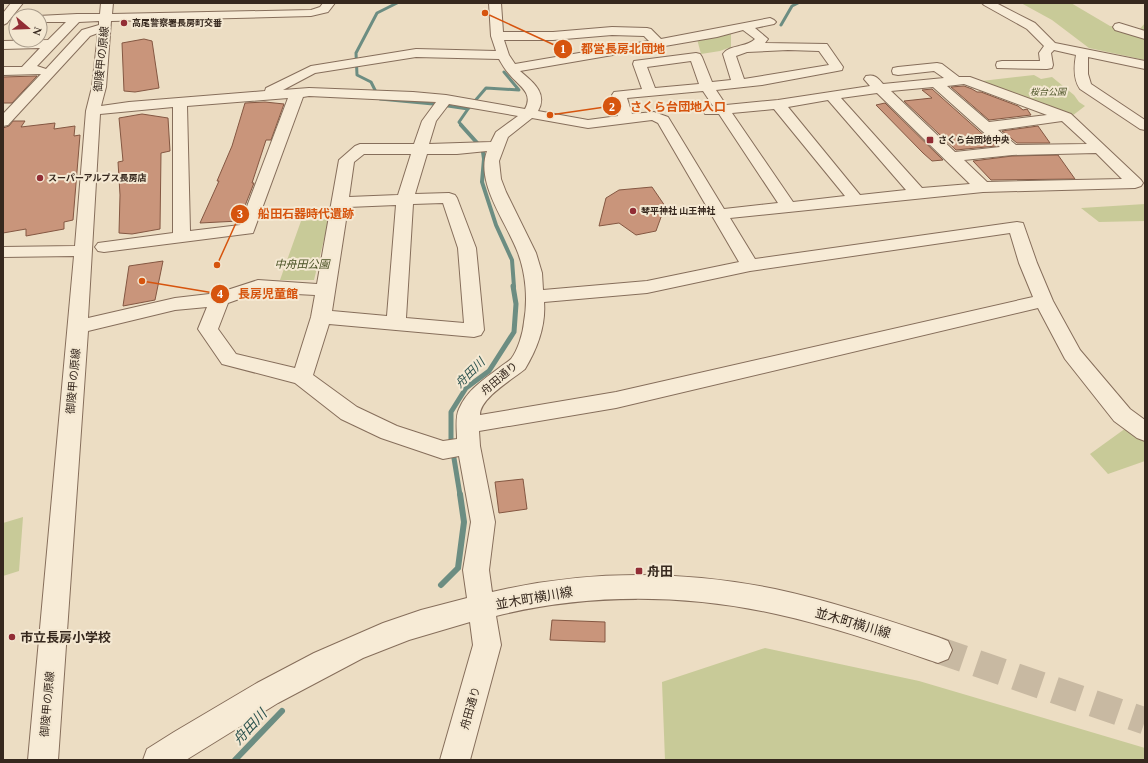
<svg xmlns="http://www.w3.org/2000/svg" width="1148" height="763" font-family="'Times New Roman','Noto Sans JP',serif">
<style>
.green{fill:#c8ca98}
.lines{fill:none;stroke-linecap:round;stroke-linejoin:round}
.stream-far3{stroke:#6c8d82;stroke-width:3}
.stream-far2{stroke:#6c8d82;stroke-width:4}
.stream-far1{stroke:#6c8d82;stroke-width:5}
.stream{stroke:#6c8d82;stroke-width:6}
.building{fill:#c9957b;stroke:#845742}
.minor-tunnel{stroke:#c8b9a2;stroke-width:27;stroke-dasharray:27 14;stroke-linecap:butt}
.minor-casing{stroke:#866e5b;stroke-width:2}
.minor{fill:#f7ebd6;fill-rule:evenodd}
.poi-dot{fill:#922d35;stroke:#f4e8d2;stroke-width:1.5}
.labels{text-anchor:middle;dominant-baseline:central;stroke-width:4;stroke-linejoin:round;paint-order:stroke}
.far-poi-label{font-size:9px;font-weight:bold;fill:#36281e;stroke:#f4e8d2;text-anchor:start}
.far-park-label{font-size:9px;font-style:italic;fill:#4a5226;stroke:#f4e8d2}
.street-label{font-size:11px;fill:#36281e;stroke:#f4e8d2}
.park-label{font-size:11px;font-style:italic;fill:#4a5226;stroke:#f4e8d2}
.water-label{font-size:12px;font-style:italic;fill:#2e5550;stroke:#f4e8d2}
.near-poi-label{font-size:13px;font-weight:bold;fill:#36281e;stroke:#f4e8d2;text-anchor:start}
.near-street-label{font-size:13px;fill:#36281e;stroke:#f4e8d2}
.near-water-label{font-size:14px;font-style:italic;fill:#2e5550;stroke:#f4e8d2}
.leader{fill:none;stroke:#d6540e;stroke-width:1.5}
.callout-dot{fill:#d6540e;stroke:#f4e8d2;stroke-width:1.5}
.mark-label{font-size:12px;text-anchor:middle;font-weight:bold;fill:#fff}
.callout-label{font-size:12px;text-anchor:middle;font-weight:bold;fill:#d6540e;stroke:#f4e8d2;stroke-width:4;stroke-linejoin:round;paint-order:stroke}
</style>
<rect width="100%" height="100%" fill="#ecddc3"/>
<!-- green -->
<path class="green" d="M1021 3H1071L1110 26 1139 30 1145 23V60L1089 48 1052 20Z
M731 34V47L720 51 701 54 697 39Z
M1034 75 1041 79 1052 77 1074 95 1079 102 1085 106 1072 116 973 82Z
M1145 204V221L1099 222 1081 208Z
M329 219 314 280H280L301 221Z
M1126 428 1145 440V461L1108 474 1090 454Z
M23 517 19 571 3 576V523Z
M765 648 919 681 1145 748V760H665L662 682Z"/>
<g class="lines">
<!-- stream-far3 -->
<path class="stream-far3" d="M781 25 792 6 798 3
M376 92 371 82 357 75 356 53 377 13 397 3
M380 99 433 104
M448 106 468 109 459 122 462 126
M468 109 486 88 519 90 504 72"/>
<!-- stream-far2 -->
<path class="stream-far2" d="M461 125 479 145
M483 152 484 159 482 182 496 225 512 260 514 287"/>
<!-- stream-far1 -->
<path class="stream-far1" d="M460 495 451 440V412L466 388 489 371 514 332 516 304 513 286"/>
<!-- stream -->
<path class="stream" d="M441 585 458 568 464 522 460 494
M235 760 282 711"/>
</g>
<!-- building -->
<path class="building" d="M144 39 152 41 159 88 135 92 124 91 122 43Z
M37 76 12 103H3V77Z
M964 86 972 89 977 92H981L1018 106 1023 110 1027 109 1031 115 989 120 951 87Z
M932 89 996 146 956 150 904 101 932 98 922 90Z
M265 102 284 104 271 140H266L252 183H254L239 221 200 223 219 181H217L232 146 245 103Z
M885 103 943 160 932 161 923 153 876 105Z
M142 114 168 118 170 151 161 153 160 229 132 234 119 233 120 195 118 162 123 161 119 118Z
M13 121H25L21 127 55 123 54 129 75 126 74 136 80 135 73 220 64 222V229L26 236V229L3 233V128L9 126Z
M1038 126 1050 143H1017L1002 131Z
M1058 155 1075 179 991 180 973 161 1012 156Z
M652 187 665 206 656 231 636 235 619 223 599 226 606 198 619 190Z
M163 261 155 300 123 306 129 266Z
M523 479 527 509 499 513 495 482Z
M552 620 605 622V642L550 640Z"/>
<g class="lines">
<!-- minor-tunnel -->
<path class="minor-tunnel" d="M938 650 1145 721"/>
<!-- minor casing -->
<g class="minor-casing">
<path id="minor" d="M11 3H23L7 23 3 25V13Z
M101 3H113L112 14 311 10 320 7 323 3H335L328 12 311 16 111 21 106 87 101 106 129 102 265 91 266 88 311 66 416 49 496 51 491 36 489 3H501L503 32H553L612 27 647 28 651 29 661 39 770 18 774 20 776 22 774 24 755 28 768 39 765 43 827 44 843 67 842 70 837 71 762 85 716 90 726 105 778 100 870 86 864 79 866 76C875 74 878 78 883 84L944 78 934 71 898 75 893 74 892 71 893 68 898 67 937 63 942 64 959 77H970L1071 114 1141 180 1143 183 1141 186 1135 188 983 192 730 218 755 259 1017 222 1023 223 1037 263 1053 301 1080 350 1130 409 1145 420V441L1137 438 1114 421 1065 359 1038 308 616 408 479 431 480 446 495 522 489 570 492 592C585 570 682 570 775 589 831 601 884 619 938 637L948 641 952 650 948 659 938 663C885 645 831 626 776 614 685 594 587 593 496 616L501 645 470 760H440L473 645 470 622 409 640 363 658 278 703 186 760H143L147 749 174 732 257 683 314 653 383 623 421 610 467 598 463 570 471 522 459 456 443 459 381 438 341 419 295 383 222 364 198 329 207 307 175 310 88 331 58 760H28L74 256 3 257V247L75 246 86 111 92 87 98 33 90 36 8 125 3 126V114L41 74 3 75V67H22L40 48 3 49V41L48 40 66 22H40V16H38L77 14H100ZM99 21V25L82 30 46 69 37 66 79 22ZM743 30 755 39C746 48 730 44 723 54L731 80 712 82 702 57 700 54 696 53 634 61 633 64 642 89 614 92 612 95 618 116 588 120 538 111C548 93 533 82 520 71L717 37ZM612 35 644 36 649 41 515 64 509 55 504 40H553ZM788 50 819 51 829 65 744 79 736 56 747 52ZM416 57 499 59C502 64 505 70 510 75 519 86 534 93 525 109L446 95 413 92 309 88 283 90 315 73ZM691 61 699 84 655 88 647 67ZM964 84 1047 115 989 122 947 86ZM933 87 1000 147 955 152 891 91ZM703 91 713 106 705 108 703 111 705 114H719L778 203 724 209 668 117 654 112 632 114 627 98ZM877 93 970 184 922 188 841 98ZM309 96 436 102 422 121 414 144H360L355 146 339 160 317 284 258 280 218 293 175 298 88 318 100 114 173 107V233L98 243 95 247 98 251 104 252 253 233 303 97ZM288 98 240 225 190 231 187 106ZM828 100 906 190 860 195 788 107ZM449 104 518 116 496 132 491 142 429 144 436 121ZM774 109 845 196 793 202 732 113ZM532 118 588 128 652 120 658 123 739 262 647 281 543 290 542 273 536 253 506 192 501 179 499 161 508 137ZM1062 121 1087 144 1016 145 998 130ZM487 151C475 183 507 223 518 253 526 274 528 300 524 322 523 333 518 350 511 359 508 362 502 365 499 368 483 380 467 390 459 409 455 417 457 430 457 439L443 441 397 426 357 407 313 375 329 324 474 337 481 335 484 330 476 248 457 198 455 195 449 193 415 194 427 154H457ZM1096 153 1122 179 987 182 964 160 1012 155ZM364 154H411L398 195 349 197 354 162ZM443 203 458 248 464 323 406 318 413 204ZM396 205 387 316 332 311 348 207ZM1010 233 1019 263 1033 297 616 392 480 415C480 398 513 379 525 369 537 349 546 326 544 302L647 293 750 271ZM259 292 315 295 311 317 295 368 236 354 218 329 228 303Z
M982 3H996L1035 23 1055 43 1145 61V69L1088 57V74L1091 84 1145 120V130L1140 129 1080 89C1073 79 1074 66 1076 55L1054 50 1051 53 1053 65 1052 68 1047 69 997 68 996 65 997 62 1002 61H1040L1039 53 1044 46 1027 29 984 5Z
M1119 23 1145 31V39L1115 30 1113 27 1115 24Z"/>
</g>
<!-- minor -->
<use href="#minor" class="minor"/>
</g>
<!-- markers -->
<g class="poi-dot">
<circle cx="124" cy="23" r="4"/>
<rect x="926" y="136" width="8" height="8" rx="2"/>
<circle cx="40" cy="178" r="4"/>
<circle cx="633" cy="211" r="4"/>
<rect x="635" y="567" width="8" height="8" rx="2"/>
<circle cx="12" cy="637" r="4"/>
</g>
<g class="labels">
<!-- far-poi labels -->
<g class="far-poi-label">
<text x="132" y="23">高尾警察署長房町交番</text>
<text x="938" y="140">さくら台団地中央</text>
<text x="48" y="178">スーパーアルプス長房店</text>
<text x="641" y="211">琴平神社 山王神社</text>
</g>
<!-- far-park labels -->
<g class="far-park-label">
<text x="1048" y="92">桜台公園</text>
</g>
<!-- street labels -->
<g class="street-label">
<text transform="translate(101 59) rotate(-84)">御陵甲の原線</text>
<text transform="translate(499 378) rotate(-40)">舟田通り</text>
<text transform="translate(73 381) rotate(-85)">御陵甲の原線</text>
<text transform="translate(47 704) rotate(-85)">御陵甲の原線</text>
<text transform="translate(470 708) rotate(-74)">舟田通り</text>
</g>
<!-- park labels -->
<g class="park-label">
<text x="302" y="264">中舟田公園</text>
</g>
<!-- water labels -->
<g class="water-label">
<text transform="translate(470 373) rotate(-45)">舟田川</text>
</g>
<!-- near-poi labels -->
<g class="near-poi-label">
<text x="647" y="571">舟田</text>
<text x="20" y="637">市立長房小学校</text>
</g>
<!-- near-street labels -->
<g class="near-street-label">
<text transform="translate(534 598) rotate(-10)">並木町横川線</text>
<text transform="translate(853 623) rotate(16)">並木町横川線</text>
</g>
<!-- near-water labels -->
<g class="near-water-label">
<text transform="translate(250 727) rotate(-47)">舟田川</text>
</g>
</g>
<!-- callouts -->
<path class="leader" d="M485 13L563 49M550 115L612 106M217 265L240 214M142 281L220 294"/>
<g class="callout-dot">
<circle cx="485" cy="13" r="4"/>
<circle cx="550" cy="115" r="4"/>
<circle cx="217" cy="265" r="4"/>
<circle cx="142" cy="281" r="4"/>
<circle cx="563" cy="49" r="10"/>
<circle cx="612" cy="106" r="10"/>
<circle cx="240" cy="214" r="10"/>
<circle cx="220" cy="294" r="10"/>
</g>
<g class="mark-label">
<text x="563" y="53">1</text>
<text x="612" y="111">2</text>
<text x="240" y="218">3</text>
<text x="220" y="298">4</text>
</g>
<g class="callout-label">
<text x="623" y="53">都営長房北団地</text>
<text x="678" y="111">さくら台団地入口</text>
<text x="306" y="218">船田石器時代遺跡</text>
<text x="268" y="298">長房児童館</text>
</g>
<!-- border -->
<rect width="1148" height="763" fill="none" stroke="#36281e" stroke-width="8"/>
<!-- north arrow -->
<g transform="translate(28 28) rotate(109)"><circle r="19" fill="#f4e8d2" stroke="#a89b8a"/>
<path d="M0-3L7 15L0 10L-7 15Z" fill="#922d35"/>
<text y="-6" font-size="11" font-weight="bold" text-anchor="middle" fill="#36281e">N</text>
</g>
</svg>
